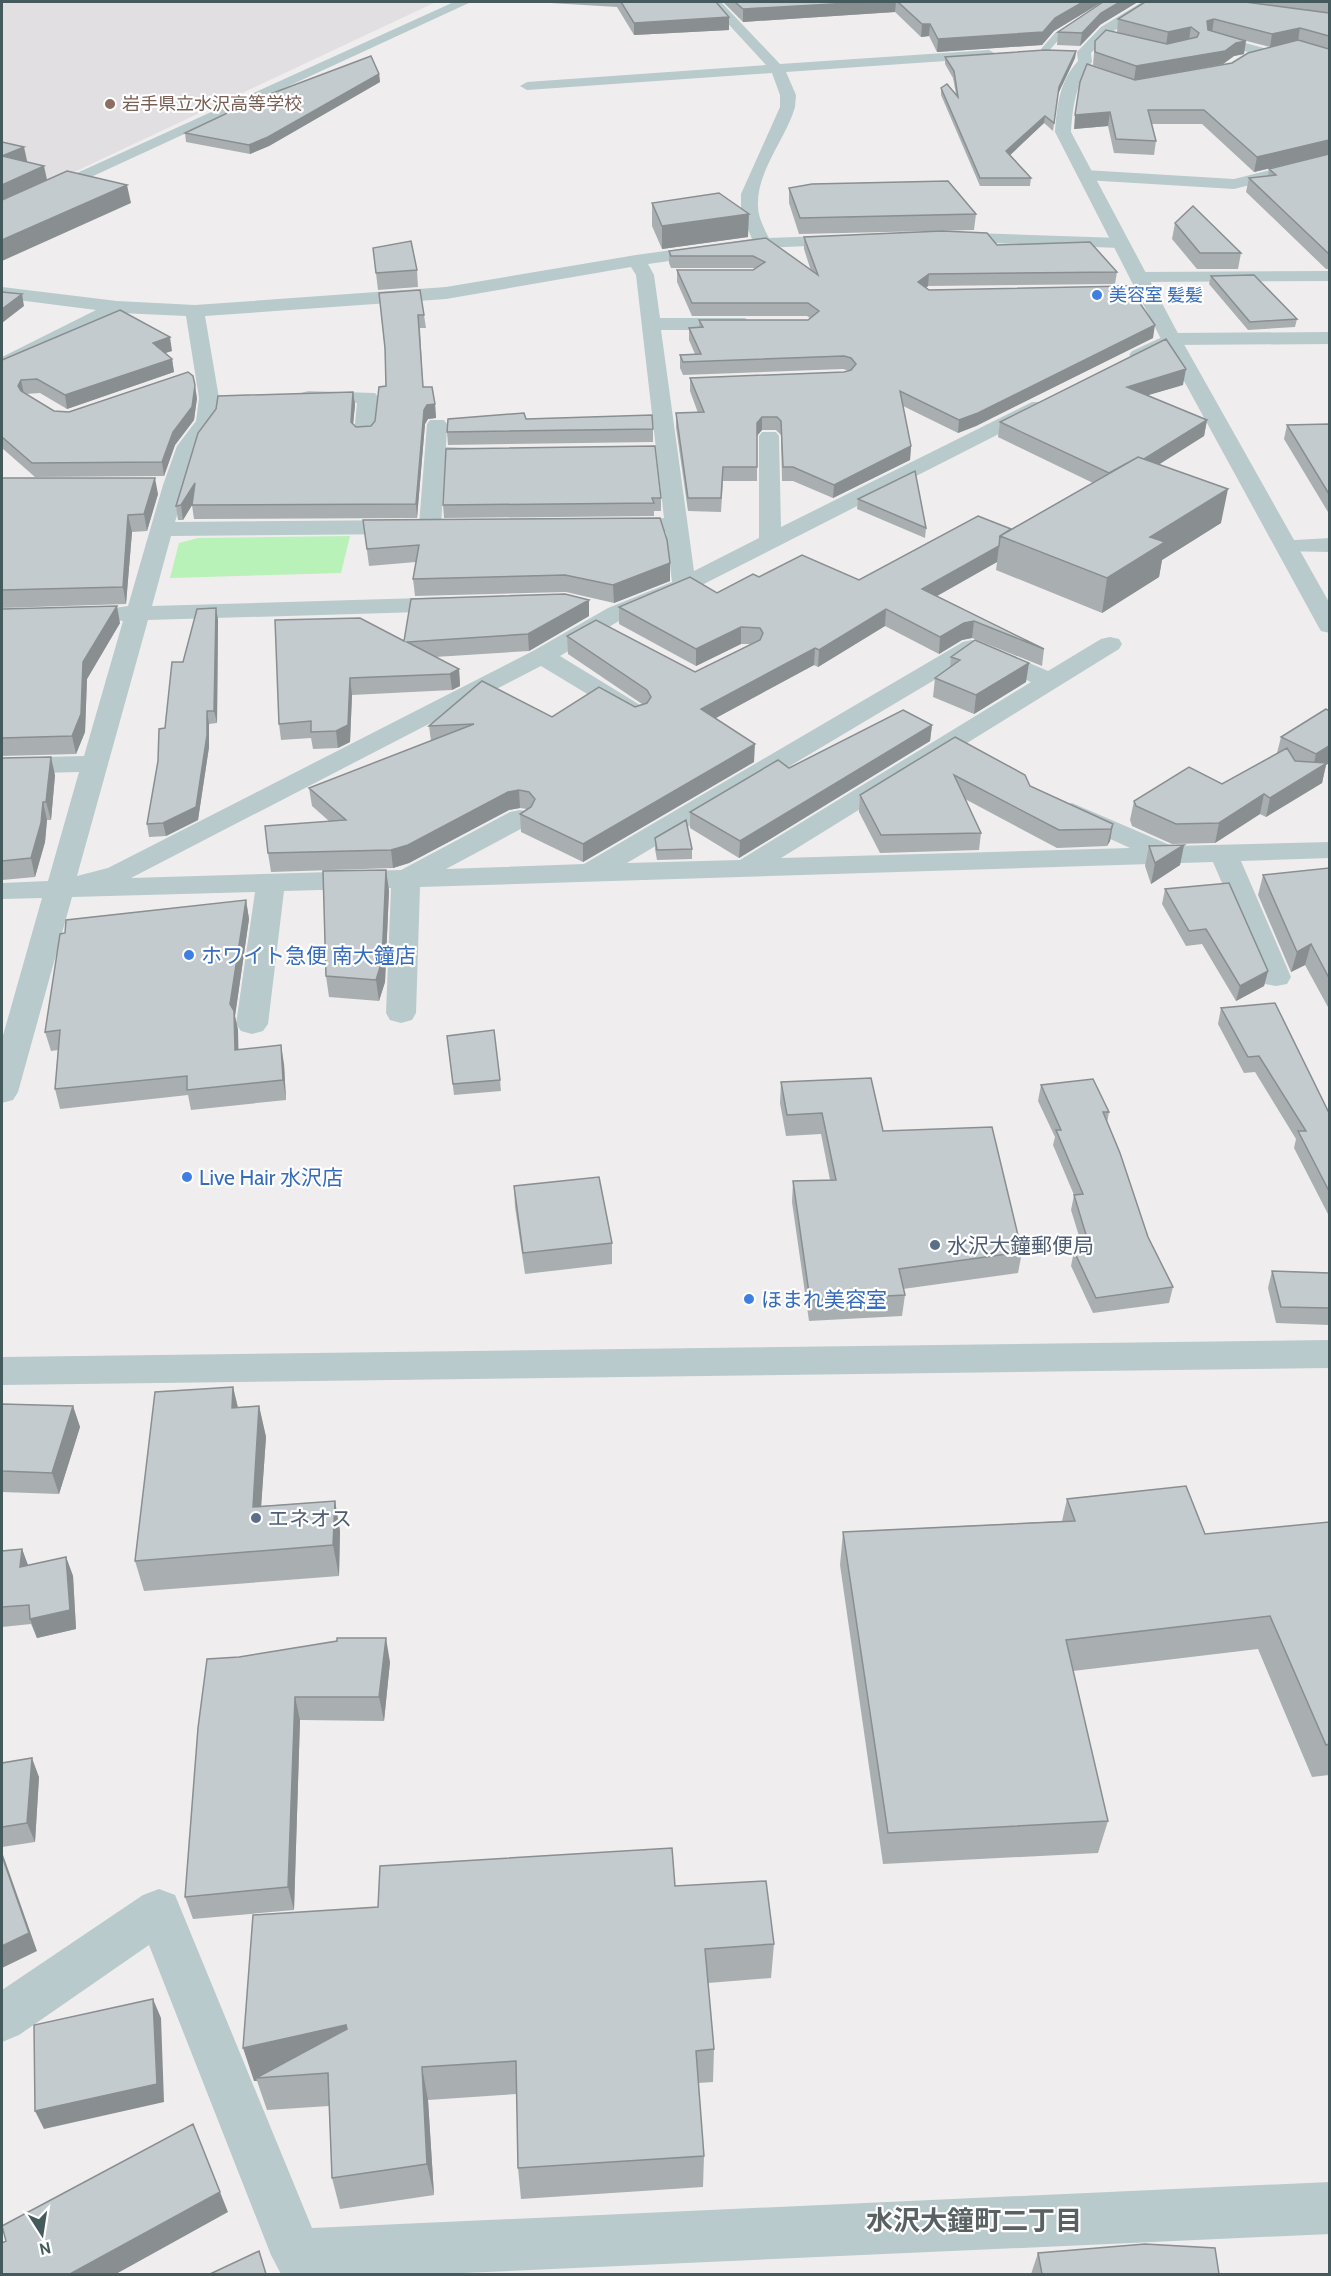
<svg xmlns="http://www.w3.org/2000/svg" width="1331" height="2276" font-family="Cabin,'Noto Sans JP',sans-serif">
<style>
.education{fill:#e1dfe1}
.green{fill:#b8f2b8}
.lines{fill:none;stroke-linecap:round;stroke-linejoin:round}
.service{fill:#b8cacc;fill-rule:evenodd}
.minor{fill:#b8cacc;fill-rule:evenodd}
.tertiary{fill:#b8cacc;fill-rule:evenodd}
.wall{fill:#a9afb1;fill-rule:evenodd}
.shaded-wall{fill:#898e90}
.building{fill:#c4cbce;stroke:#898e90;stroke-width:1.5}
.education-dot{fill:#8d6e63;stroke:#fff;stroke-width:2}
.shop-dot{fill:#3f7fe0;stroke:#fff;stroke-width:2}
.service-dot{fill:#5c6f8a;stroke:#fff;stroke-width:2}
.labels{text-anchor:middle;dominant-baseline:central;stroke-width:4.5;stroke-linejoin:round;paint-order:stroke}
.far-education-label{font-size:18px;fill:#785e54;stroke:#fff;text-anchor:start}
.far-shop-label{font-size:18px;fill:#366cbe;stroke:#fff;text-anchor:start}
.shop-label{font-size:21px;fill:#366cbe;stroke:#fff;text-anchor:start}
.service-label{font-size:21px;fill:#4e5e75;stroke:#fff;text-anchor:start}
.near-neighbourhood-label{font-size:27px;font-weight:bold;fill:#5a6163;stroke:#fff}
</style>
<rect width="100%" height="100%" fill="#f0edee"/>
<!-- education -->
<path class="education" d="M2 2H436L2 206Z"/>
<!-- green -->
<path class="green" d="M350 536 341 573 170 578 179 543 198 538Z"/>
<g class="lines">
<!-- service -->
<path class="service" d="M1105 2H1114L1061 37 1047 53H1041V49L1055 33Z"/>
<!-- minor -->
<path class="minor" d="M708 2H721L780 64 989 50 996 54 989 58 786 72 796 95 795 107C786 139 756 171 758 207 758 217 764 228 769 238L849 235 855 236 858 240 855 244 762 248 648 264 654 275 660 318H745L754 324 745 330H661L694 571 759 538V436L762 432H776L779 436 781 527 1032 402H1046L1049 406 1046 410 692 590 624 618 560 656 645 708 649 713 645 718 636 721 627 718 541 666 131 878 401 870 510 812 520 810 530 812 534 818 530 824 446 869 584 864 963 642 972 640 981 642 1048 671 1101 639 1110 637 1119 639 1122 644 1119 649 781 858 1130 848 1062 817 1058 811 1062 805 1072 803 1172 846 1330 842V858L1241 861 1291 977 1287 984 1276 986 1265 984 1213 862 420 887 416 1013 412 1020 401 1023 390 1020 386 1013 391 888 284 891 268 1024 263 1031 252 1034 241 1031 236 1024 255 892 72 897 18 1092 13 1100 2 1103V1039L42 898 2 899V883L48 881 79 772 2 774V758L84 756 123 621 107 619 103 614 107 609 128 606 163 485 177 446 196 421 199 398 186 316 120 313 2 370V357L96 310 2 298V287L117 301 195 305 446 287 636 255 752 239 741 212V194L780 107V95L772 73 527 90 520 86 527 82 766 65ZM631 267 636 275 664 518 608 520 605 525 608 530 616 532H666L672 582 608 608 533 651 108 868 77 876 148 620 454 611 462 609 466 604 462 599 454 597 152 606 171 536 409 534 420 528 430 534 438 532 441 527 445 460 497 457 501 453 497 449 446 447 447 424 444 420H430L427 424 419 525 409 520 175 522 198 446 216 421 219 398 205 316 446 299ZM973 657 1031 682 740 860 627 863Z
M1212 34 1275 51 1277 54 1270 58 1207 41V35Z
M1330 155V165L1234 189 1085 180 1077 175 1085 170 1234 179Z
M945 232 1120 238 1129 243 1120 248 939 241 936 237Z
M1330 271V281L1140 282 1131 277 1140 272Z
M1330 332V344L1174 345 1139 361 1129 355 1132 351 1171 333Z
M308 391 375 393 378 397 374 434 371 438H357L354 434 357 403 301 401 298 397 301 393Z
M1330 538V552L1278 551 1275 546 1278 541Z
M159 1889 175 1895 312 2228 1330 2182V2234L441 2274H281L271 2255 149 1945 19 2035 2 2042V1990L143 1895Z"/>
<!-- tertiary -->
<path class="tertiary" d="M454 2H471L2 218V207Z
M1142 2H1157L1111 33 1091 53 1092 62C1076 84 1073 104 1071 132L1181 339 1330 604V633L1321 631 1318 626 1161 339 1055 132C1057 106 1059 82 1078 61L1077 52 1101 27Z
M1330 1340V1368L2 1385V1357Z"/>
</g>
<!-- wall -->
<path class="wall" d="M534 2H716L729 30 634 35 617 7Z
M723 2H1102L1054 31 1042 45 937 52 929 36 921 37 895 12 743 22Z
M1145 2H1329V154L1254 172 1202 124H1152L1156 141 1154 155 1114 153 1108 126 1074 129 1129 78 1093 65 1095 41 1117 32 1118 19ZM1235 38 1270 47 1293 42 1232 63 1135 80 1223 64 1234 56 1244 54Z
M1100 25 1080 46 1057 45 1058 32Z
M1076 51 1075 58 1058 94 1053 131 1044 123 1010 155 1031 178 1030 186H980L941 95V88L956 94 953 78 945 64V57Z
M379 74 380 82 269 146 250 154 186 142 185 133Z
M1329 154V269H1326L1246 192 1249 178 1268 176 1269 169Z
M789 188 976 214 974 230 799 234 789 203Z
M652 203 748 237 662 249 652 226Z
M1175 223 1241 253 1238 269H1197L1172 239Z
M804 237 997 245 1117 272 1115 284 928 286 926 288 929 290 1153 338 976 426 958 433 903 406 911 446 910 460 833 498 793 481H782L781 435 776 430H762L757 435V481H723L721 512 688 511 676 427V413H698L690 391V378L844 372 850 371 843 369 683 375 680 368V355L695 354 689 340V328L699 327V320H808L810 318 807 316H692L677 282V270H753L755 269 753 268H671L669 263V251L766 238 811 271 804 249Z
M373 248 417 270 418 287 378 290Z
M1211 276 1297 319 1295 327 1248 330 1209 284Z
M379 293 424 315 426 328H420L423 387 435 404 436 418 428 419 425 424 417 518 194 519 192 505 183 520H178L176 506 353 392 355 405 353 424 356 427 371 426 375 421 386 386 385 351Z
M172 351 165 353 172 359 174 372 67 409 40 393 26 394 54 411 69 412 197 398 194 420 175 445 164 476 35 477 2 448V360Z
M1183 385 1147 395 1207 420 1204 436 1159 464 1221 523 1162 560 1159 577 1102 613 996 570 997 562 937 596 1044 649 1042 666 972 638 962 640 939 654 885 626 818 667 814 665 716 718 754 762 583 862 521 832 520 814 527 809 520 808 509 810 409 863 393 868 271 872 268 853 329 821 312 806 309 788 431 741 429 726 552 717 635 707 642 704 568 654 567 636 695 672 751 644H741L696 666 619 624V607L717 593 759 577 859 580 1011 529 1093 483 998 437 1000 422Z
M1329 424V512H1328L1284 439 1287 425Z
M653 429V442L448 445 447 432Z
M2 478 158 494 147 531 132 532 126 604 2 608Z
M661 498V511H654V516L444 518 443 505Z
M858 499 926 528 925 538 857 509Z
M363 520 670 563V581L614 603 566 592 415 596 413 579 416 562 369 566Z
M216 608 218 620 217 723 209 724V747L198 820 166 836 149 837 147 824 165 728 183 662Z
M2 609 120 623 87 679 85 732 76 754 2 756Z
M589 616 529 651 435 657 459 669 460 686 452 690 352 695 350 742 338 748 313 749 311 738 281 740 279 724 404 641Z
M951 657 1026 682 974 714 933 697 935 678 950 668Z
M1329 711V763L1326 765 1322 783 1266 817 1260 814 1215 843 1172 844 1132 826 1130 820 1134 801 1222 784 1277 753 1281 737Z
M932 725 930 741 739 858 690 828V812L789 768Z
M955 737 1030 786 1113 824 1110 841 1107 846 1057 848 965 799 981 833 979 850 880 853 859 812 860 795Z
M2 758 55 775 51 820H47L45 842 35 877 2 880Z
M655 838 692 849V859L657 860 655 849Z
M1184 845 1180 865 1151 884 1145 866 1149 846Z
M1329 868V1009L1305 965 1291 972 1258 895 1263 875Z
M1165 889 1268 971 1264 986 1236 1001 1202 944 1186 946 1162 904Z
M389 890 385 982 379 1001 329 997 326 976Z
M246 900 249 919 235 1016 238 1030V1050L284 1064 286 1100 191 1110 188 1095 60 1109 55 1089 58 1050 51 1051 45 1032Z
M1221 1008 1329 1113V1216L1294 1148 1296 1139 1255 1072 1244 1073 1218 1024Z
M447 1036 500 1080 501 1091 454 1095Z
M781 1082 883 1131 1022 1252 1018 1273 903 1289 905 1295 902 1316 809 1321 792 1202 793 1181 830 1180 821 1134 786 1136 780 1103Z
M1041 1085 1109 1112 1107 1123 1148 1237 1173 1287 1169 1303 1093 1313 1071 1266 1074 1251 1083 1249 1071 1210 1074 1195 1053 1145 1055 1137 1038 1101Z
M514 1186 612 1243V1264L525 1274 515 1207Z
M1272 1271 1329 1273V1325L1276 1323 1268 1288Z
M233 1387 238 1407 259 1406 266 1437 261 1506 335 1501 340 1531 339 1576 144 1591 135 1561Z
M2 1404 73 1406 80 1427 59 1494 2 1492Z
M1067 1499 1205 1534 1329 1522V1775L1312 1777 1258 1649 1073 1671 1108 1821 1098 1853 883 1864 840 1565 843 1532 1062 1521Z
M22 1549 28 1565 66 1557 73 1576 76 1629 37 1638 31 1624 2 1627V1551Z
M390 1662 384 1721 300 1720 294 1910 193 1919 185 1897 198 1728Z
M2 1763 39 1777 35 1842 2 1847Z
M675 1886 774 1944 771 1978 708 1983 714 2049 713 2082 698 2083 704 2156 703 2187 521 2199 518 2168 517 2094 428 2100 434 2195 340 2209 332 2178 329 2106 267 2110 257 2081H254L378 1907Z
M1038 2253 1219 2274H1031Z"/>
<!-- shaded-wall -->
<path class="shaded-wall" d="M867 2H896L895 12 743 22V9Z
M1083 2H1102L1054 31 1042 45 937 52 938 39 1055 18Z
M1120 2H1138L1100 25 1080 46 1082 33 1101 13Z
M729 17V30L634 35V23Z
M1214 19 1212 32 1205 34 1207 21Z
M922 24H930L929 36 921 37Z
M1191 27 1189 40 1166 45 1168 32Z
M1300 28 1298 41 1270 47 1272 34Z
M1246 41 1244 54 1234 56 1223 64 1134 80 1136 66Z
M1076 51 1075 58 1058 94 1053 131 1059 87Z
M379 74 380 82 269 146 250 154 249 145Z
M1110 112 1108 126 1074 129 1075 115Z
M1045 116 1044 123 1006 159V151Z
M1329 140V154L1254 172 1257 157Z
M24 147 28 165 2 156Z
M44 166 48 184 2 205V185Z
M127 185 131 203 2 261V240Z
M749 214 748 237 662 249V226Z
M929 274 928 286 917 295 918 282Z
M22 294 24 306 2 323V309Z
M1155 325 1153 338 976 426 958 433 959 420Z
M170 337 172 351 155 356 153 343Z
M172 359 174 372 67 409 65 395Z
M1186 369 1183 385 1125 402 1127 387Z
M21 380 24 394 21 399 18 386Z
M195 385 197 398 194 420 175 445 164 476 162 462 173 432Z
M353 392 355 405 352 435 351 422Z
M435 404 436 418 428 419 425 424 417 518 416 504 424 410 427 405Z
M762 417V430L757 436V423Z
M1207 420 1204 436 1114 493 1116 477Z
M911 446 910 460 833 498 834 485Z
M155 478 158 494 147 531 144 514Z
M195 483 197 497 183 520 181 505Z
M1228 489 1221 523 1162 560 1159 577 1102 613 1107 578 1150 537Z
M128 515 132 532 126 604 123 587Z
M999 546 997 562 921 605 922 589Z
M670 563V581L614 603 613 585Z
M589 600V616L529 651 528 634Z
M117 606 120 623 87 679 85 732 76 754 72 736 83 662Z
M216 608 218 620 217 723 214 711Z
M886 609 885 626 818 667 819 650Z
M974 621 972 638 962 640 939 654 940 637 964 623Z
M741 627V644L696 666V649Z
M815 648 814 665 701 726V709Z
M1029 663 1026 682 974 714 976 695Z
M459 669 460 686 452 690 450 674Z
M350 678 352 695 350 742 338 748 336 731Z
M207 711 209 724V747L198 820 166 836 163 823Z
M932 725 930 741 739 858 740 841Z
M755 744 754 762 583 862V844Z
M1329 746V763L1326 765 1322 783 1266 817 1270 798 1312 772 1316 754Z
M51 757 55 775 51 820 46 802Z
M519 790 520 808 509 810 409 863 393 868 391 850 508 792Z
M1264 794 1260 814 1215 843 1219 823Z
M43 802 47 820 45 842 35 877 31 858Z
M1113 824 1110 841 1107 846 1111 829Z
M1184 845 1180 865 1151 884 1155 863Z
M386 870 389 890 385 982 379 1001 376 980Z
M246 900 249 919 235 1016 238 1030 239 1070 235 1050 230 1004Z
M1311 944 1305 965 1291 972 1297 952Z
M1268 971 1264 986 1236 1001 1240 986Z
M281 1045 284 1064 286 1100 283 1080Z
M233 1387 240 1418 232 1408Z
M73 1406 80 1427 59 1494 52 1473Z
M259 1406 266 1437 259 1537 253 1507Z
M335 1501 340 1531 339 1576 333 1545Z
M22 1549 29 1568 20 1567Z
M66 1557 73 1576 76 1629 37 1638 30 1619Z
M386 1638 390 1662 384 1721 379 1697Z
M295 1697 300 1720 294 1910 288 1887Z
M32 1758 39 1777 35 1842 27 1823Z
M2 1852 37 1951 2 1968Z
M153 1999 161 2018 164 2102 44 2129 35 2111Z
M346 2025 354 2058 256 2078 257 2081H254L243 2048Z
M422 2067 428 2100 434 2195 427 2164Z
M220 2192 228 2212 116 2274H70Z"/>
<!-- building -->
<path class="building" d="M621 2H716L729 17 634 23Z
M735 2H867L743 9Z
M898 2H1083L1055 18 1043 32 938 39 930 24H922Z
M1103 2H1120L1101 13 1082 33 1058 32Z
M1145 2H1245L1329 13V36L1300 28 1272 34 1214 19 1207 21 1208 30 1246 41 1236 43 1225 51 1136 66 1095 52V41L1106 30 1167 44 1197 37 1199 33 1191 27 1168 32 1118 19Z
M1298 40 1329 49V140L1257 157 1204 110H1148L1156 141 1116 139 1110 112 1075 115 1080 82 1087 64 1135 80 1232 63 1248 53Z
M1045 50 1076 51 1059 87 1054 123 1045 116 1006 151 1031 178H980L941 88 947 84 958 97 954 71 945 57Z
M371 56 379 74 268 137 249 145 185 133 257 99Z
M2 142 24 147 2 156 44 166 2 185Z
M1329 154V254L1249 178 1276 175 1269 169Z
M67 171 127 185 2 240V200Z
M948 181 976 214 800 218 789 188 812 184Z
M719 193 749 214 662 226 652 203Z
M1193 206 1241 253H1200L1175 223Z
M942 231 987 233 997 245 1090 242 1117 272 929 274 918 282 929 290 1128 286 1155 325 978 413 959 420 900 391 911 446 834 485 793 467H783L781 421 777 417H762L757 423V467H723L721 498H688L676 413 704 412 690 378 844 372 851 370 856 364 851 358 844 356 683 362 680 355 701 354 689 328 703 327 699 320H808L819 311 808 303H692L677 270H753L765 262 753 256H671L669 251 766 238 818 275 804 237Z
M411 241 417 270 376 273 373 248Z
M1254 275 1297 319 1250 322 1211 276Z
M420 290 424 315H418L423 387H432L435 404 427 405 424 410 416 504 192 505 195 483 181 505 176 506 198 433 216 409 218 396 353 392 351 422 356 427 371 426 375 421 379 387 386 386 385 348 379 293Z
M2 292 22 294 2 309Z
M120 310 170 337 153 343 172 359 65 395 37 379 21 380 18 386 21 391 54 411 69 412 188 372 193 376 195 385 192 407 173 432 162 462 32 463 2 437V360Z
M1166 339 1186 369 1127 387 1207 420 1144 459 1138 457 1109 473 1000 422Z
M524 413 526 419 652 415 653 429 447 432 448 419Z
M1329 424V494L1287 425Z
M655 446 661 498H652L654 503 443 505 446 449Z
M1138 457 1228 489 1150 537 1165 542 1107 578 1000 536Z
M915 471 926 528 858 499Z
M2 478H155L144 514 128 515 123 587 2 590Z
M978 516 1011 529 1000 536 999 546 922 589 1044 649 974 621 964 623 940 637 886 609 819 650 815 648 701 709 755 744 583 844 520 814 531 807 535 799 529 792 519 790 508 792 408 845 391 850 268 853 265 826 346 820 309 788 474 724 429 726 482 681 552 717 599 687 635 707 647 703 651 697 647 690 567 636 596 620 695 672 760 640 763 633 760 628 741 627 696 649 619 607 690 577 717 593 753 574 759 577 802 555 859 580Z
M660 518 667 540 670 563 613 585 565 575 413 579 419 545 367 549 363 520Z
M565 594 589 600 528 634 407 642 459 669 450 674 350 678 348 725 336 731 311 732V721L279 724 275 620 360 618 404 641 411 599Z
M117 606 83 662 81 714 72 736 2 738V609Z
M216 608 214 711H207V735L196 807 163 823 147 824 158 761 159 729 165 728 172 662H183L197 609Z
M975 640 1029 663 976 695 935 678 960 660 951 657Z
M1326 709 1329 711V746L1316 754 1281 737Z
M903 710 932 725 740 841 690 812 778 760 789 768Z
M955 737 1025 775 1030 786 1113 824 1111 829 1059 830 954 775 981 833 881 835 860 795Z
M1287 748 1295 761 1327 763 1270 798 1264 794 1219 823 1176 824 1136 806 1134 801 1189 767 1222 784Z
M51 757 46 802H43L41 823 31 858 2 861V758Z
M686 820 692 849 657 850 655 838Z
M1184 845 1155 863 1149 846Z
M1329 868V978L1311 944 1297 952 1263 875Z
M386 870 382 961 376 980 326 976 323 871Z
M1229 883 1268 971 1240 986 1206 929 1189 931 1165 889Z
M246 900 230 1004 234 1011 235 1050 281 1045 283 1080 187 1090V1076L55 1089 60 1030 45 1032 60 934 65 933 66 920Z
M1275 1003 1329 1113V1191L1298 1131H1306L1259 1056 1248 1057 1221 1008Z
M494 1030 500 1080 453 1084 447 1036Z
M871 1078 883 1131 992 1127 1022 1252 899 1269 905 1295 810 1300 793 1181 836 1180 822 1113 787 1115 781 1082Z
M1093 1079 1109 1112H1103L1120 1153 1148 1237 1173 1287 1096 1298 1074 1251 1090 1248 1074 1195 1083 1194 1056 1130H1061L1041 1085Z
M599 1177 612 1243 523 1253 514 1186Z
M1272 1271 1329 1273V1308L1281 1307Z
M233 1387 232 1408 259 1406 253 1507 335 1501 333 1545 135 1561 155 1392Z
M2 1404 73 1406 52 1473 2 1471Z
M1186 1486 1205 1534 1329 1522V1744L1326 1745 1270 1616 1066 1640 1108 1821 888 1833 843 1532 1075 1521 1067 1499Z
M22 1549 20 1567 66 1557 70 1610 30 1619 29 1605 2 1607V1551Z
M337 1638H386L379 1697H295L288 1887 185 1897 198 1728 207 1659 239 1657 337 1641Z
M32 1758 27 1823 2 1827V1763Z
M672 1848 675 1886 766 1881 774 1944 705 1949 714 2049 696 2051 704 2156 518 2168 516 2061 422 2067 427 2164 332 2178 328 2073 256 2078 347 2029 346 2025 243 2048 253 1915 378 1907 380 1866Z
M2 1856 29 1933 2 1946Z
M153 1999 157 2084 35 2111 34 2025Z
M193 2124 220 2192 70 2274H2V2243L6 2241 2 2226Z
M1145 2244 1215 2248 1219 2274H1042L1038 2253Z
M259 2251 266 2274H210Z"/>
<!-- markers -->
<circle class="education-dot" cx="110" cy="104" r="6"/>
<g class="shop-dot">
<circle cx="1097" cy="295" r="6"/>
<circle cx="189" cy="955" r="6"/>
<circle cx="187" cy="1177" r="6"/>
<circle cx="749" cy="1299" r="6"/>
</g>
<g class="service-dot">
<circle cx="935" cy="1245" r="6"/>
<circle cx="256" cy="1518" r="6"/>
</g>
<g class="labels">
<!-- far-education labels -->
<g class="far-education-label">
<text x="122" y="104">岩手県立水沢高等学校</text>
</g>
<!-- far-shop labels -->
<g class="far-shop-label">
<text x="1109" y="295">美容室 髪髪</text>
</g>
<!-- shop labels -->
<g class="shop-label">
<text x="201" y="955">ホワイト急便 南大鐘店</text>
<text x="199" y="1177">Live Hair 水沢店</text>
<text x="761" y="1299">ほまれ美容室</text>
</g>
<!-- service labels -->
<g class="service-label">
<text x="947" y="1245">水沢大鐘郵便局</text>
<text x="268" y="1518">エネオス</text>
</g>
<!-- near-neighbourhood labels -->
<g class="near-neighbourhood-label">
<text x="974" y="2220">水沢大鐘町二丁目</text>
</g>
</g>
<!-- border -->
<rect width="1331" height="2276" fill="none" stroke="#445a5c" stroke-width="6"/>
<!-- north arrow -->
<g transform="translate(42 2234) rotate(168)" stroke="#ffffff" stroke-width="4.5" paint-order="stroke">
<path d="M0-4.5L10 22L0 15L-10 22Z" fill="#445a5c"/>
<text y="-9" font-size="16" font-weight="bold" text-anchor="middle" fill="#445a5c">N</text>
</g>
</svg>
